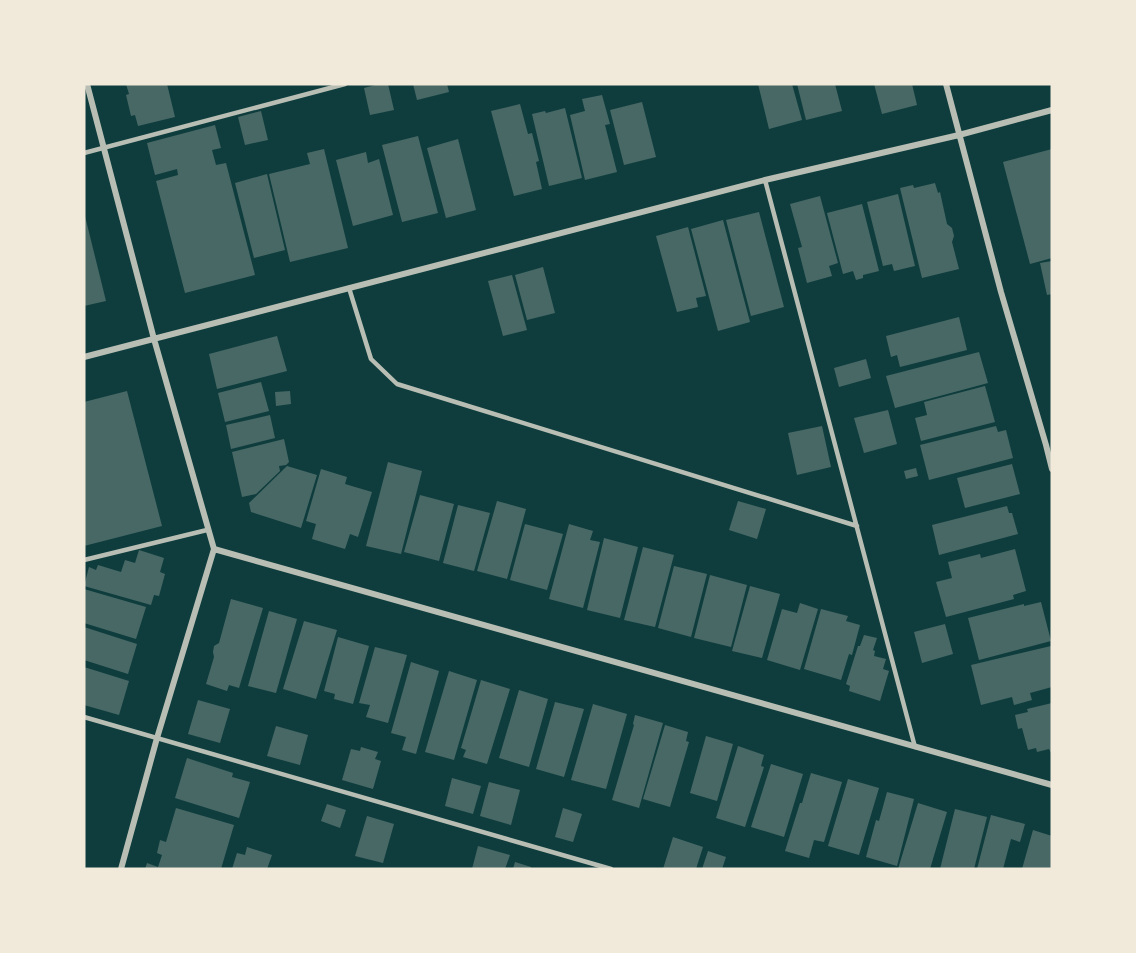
<svg xmlns="http://www.w3.org/2000/svg" width="1136" height="953" font-family="'PT Serif',serif">
<style>
.building{fill:#486865}
.lines{fill:none;stroke-linecap:round;stroke-linejoin:round}
.service{stroke:#b8beb3;stroke-width:4.5}
.minor{stroke:#b8beb3;stroke-width:6}
</style>
<rect width="100%" height="100%" fill="#0f3d3e"/>
<!-- building -->
<path class="building" d="M126 84H167L175 117 138 126 135 115 131 116 126 95 129 94Z
M379 84H388L394 110 370 115 364 88Z
M413 84H447L449 92 417 100Z
M758 84H792L802 120 769 129Z
M797 84H835L842 111 806 120Z
M874 84H912L917 105 882 114Z
M602 95 610 124 605 125 617 172 585 180 570 115 585 111 582 99Z
M642 102 656 157 624 165 610 110Z
M520 104 528 134 532 133 539 161 536 162 542 189 514 196 491 111Z
M565 108 582 178 549 186 532 114 545 111 546 113Z
M261 111 268 140 245 145 238 117Z
M215 125 221 148 212 150 216 165 226 163 255 275 185 293 156 181 178 175 177 169 155 175 147 143Z
M418 136 438 213 402 222 382 145Z
M458 139 476 210 446 218 427 148Z
M324 149 348 248 290 262 269 174 310 164 307 153Z
M1052 149V258L1030 264 1003 162Z
M366 152 368 163 379 159 393 215 353 226 336 160Z
M267 174 285 250 254 258 235 183Z
M935 183 938 193 940 192 947 224 952 228 954 236 952 242 959 269 922 278 900 188 913 185 914 188Z
M898 194 915 266 894 271 892 264 883 266 867 202Z
M820 196 838 263 829 266 832 276 807 283 798 248 802 247 790 204Z
M862 204 879 271 863 275V278L856 280 853 271 843 274 827 213Z
M84 212 106 301 84 306Z
M759 212 784 307 751 316 726 220Z
M723 220 750 322 718 331 691 229Z
M688 227 706 296 696 298 698 307 677 312 656 236Z
M1052 261V294L1047 295 1040 263Z
M543 267 555 313 527 320 515 275Z
M512 275 527 330 503 336 488 281Z
M959 317 967 350 900 367 897 355 891 357 886 336Z
M277 336 287 371 217 389 209 354Z
M979 352 988 383 895 408 886 376Z
M866 359 871 378 839 387 834 368Z
M261 382 269 411 225 422 218 393Z
M985 386 995 422 921 441 915 418 927 415 924 402Z
M127 391 162 526 84 546V402Z
M290 391 291 404 276 406 275 392Z
M888 410 897 444 864 453 854 418Z
M270 415 275 438 231 449 226 425Z
M822 426 831 467 797 475 788 433Z
M996 426 998 432 1006 430 1013 458 929 480 920 445Z
M284 439 289 462 286 465 279 466 280 471 256 494 242 497 232 452Z
M388 462 422 471 401 554 366 546Z
M1012 464 1020 494 965 508 957 478Z
M287 466 317 475 301 528 251 512 249 503Z
M916 468 918 476 906 479 904 471Z
M321 469 347 477 345 484 372 492 358 537 350 534 345 549 312 539 316 524 306 521Z
M420 495 454 504 439 561 404 552Z
M497 501 526 509 507 579 477 571Z
M738 501 766 509 757 539 729 530Z
M458 505 490 513 474 571 443 563Z
M1007 506 1009 513H1012L1018 534 939 555 932 525Z
M525 524 563 534 547 590 510 580Z
M569 524 593 531 590 540 600 542 583 608 549 599Z
M604 538 638 547 620 618 587 610Z
M643 547 674 555 655 627 624 620Z
M1015 549 1026 591 1013 595 1014 599 946 617 936 582 952 578 948 562 980 554 981 558Z
M139 550 164 558 160 572 165 574 159 596 154 595 151 605 84 586 89 567 96 570 98 565 121 572 125 560 135 563Z
M674 566 707 574 691 637 658 628Z
M710 575 747 585 731 647 694 638Z
M750 586 780 594 762 658 732 651Z
M84 589 146 607 136 639 84 623Z
M231 599 263 608 239 688 229 685 227 691 206 684 214 657 213 652 214 646 219 643Z
M1041 602 1051 641 979 660 968 618 1024 604V606Z
M800 603 818 609 800 670 767 660 782 609 797 613Z
M821 609 848 616 846 621 860 625 852 655 849 654 841 680 804 669Z
M269 611 297 619 276 693 248 686Z
M304 621 337 630 316 699 283 689Z
M945 624 953 654 922 663 914 632Z
M84 627 137 644 128 674 84 660Z
M864 635 877 638 873 650 875 651 874 656 886 659 883 669 889 671 880 701 849 691 850 686 846 684 858 646H860Z
M338 637 369 646 353 704 334 699 335 694 324 691Z
M1051 646 1052 687 1030 693 1032 700 1014 705 1012 697 981 705 971 665Z
M375 647 407 655 388 723 366 717 370 705 359 703Z
M411 662 439 671 416 754 402 750 406 737 391 733Z
M84 667 129 681 119 715 84 705Z
M449 671 477 680 454 760 425 752Z
M481 680 510 689 487 764 463 757 466 750 461 748Z
M519 690 548 699 529 767 499 758Z
M198 700 230 709 220 743 188 734Z
M555 702 584 709 564 777 536 769Z
M1052 703V755L1049 749 1037 752 1036 748 1028 750 1022 728 1018 729 1015 715 1028 712 1027 709Z
M593 704 627 714 606 789 571 780Z
M635 715 663 723 639 808 612 800 634 725 633 724Z
M665 725 688 732 686 741 689 742 670 807 643 799Z
M276 726 308 735 300 765 267 756Z
M706 736 733 744 717 801 690 793Z
M738 746 764 755 761 766 764 767 745 827 716 818Z
M361 747 378 752 375 759 381 761 373 789 342 780 351 749 360 751Z
M187 758 233 773 232 777 250 782 239 818 175 798Z
M771 764 803 774 784 837 751 827Z
M811 773 842 782 824 842 814 840 809 858 785 851 800 803H802Z
M452 778 481 786 473 814 445 806Z
M848 779 879 788 859 855 828 846Z
M489 782 520 790 511 825 480 816Z
M887 792 914 799 897 866 866 857 876 820 879 821Z
M918 803 947 812 930 869H898Z
M327 804 346 810 340 828 321 821Z
M176 808 234 825 221 869H145L147 863 158 867 162 855 157 853 160 840 166 842Z
M563 808 582 814 573 842 555 837Z
M955 809 987 817 974 869H940Z
M991 815 1025 824 1020 842 1011 839 1003 869H977Z
M367 816 394 824 383 863 355 856Z
M1033 830 1052 836V865L1051 869H1022Z
M673 837 703 847 696 869H663Z
M478 846 510 855 505 869H472Z
M247 847 272 855 267 869H232L237 853 245 855Z
M708 851 726 857 722 869H702Z
M515 862 531 867V869H513Z"/>
<g class="lines">
<!-- service -->
<path class="service" d="M84 153 345 84
M765 180 915 747
M349 288 371 359 397 384 857 526
M84 560 207 530
M84 717 611 869"/>
<!-- minor -->
<path class="minor" d="M87 84 154 339 214 549 157 738 121 869
M946 84 1001 292 1046 445 1052 469
M84 357 765 180 959 135 1052 110
M214 549 1052 785"/>
</g>
<!-- border -->
<rect width="1136" height="953" fill="none" stroke="#f1e9da" stroke-width="171"/>
</svg>
